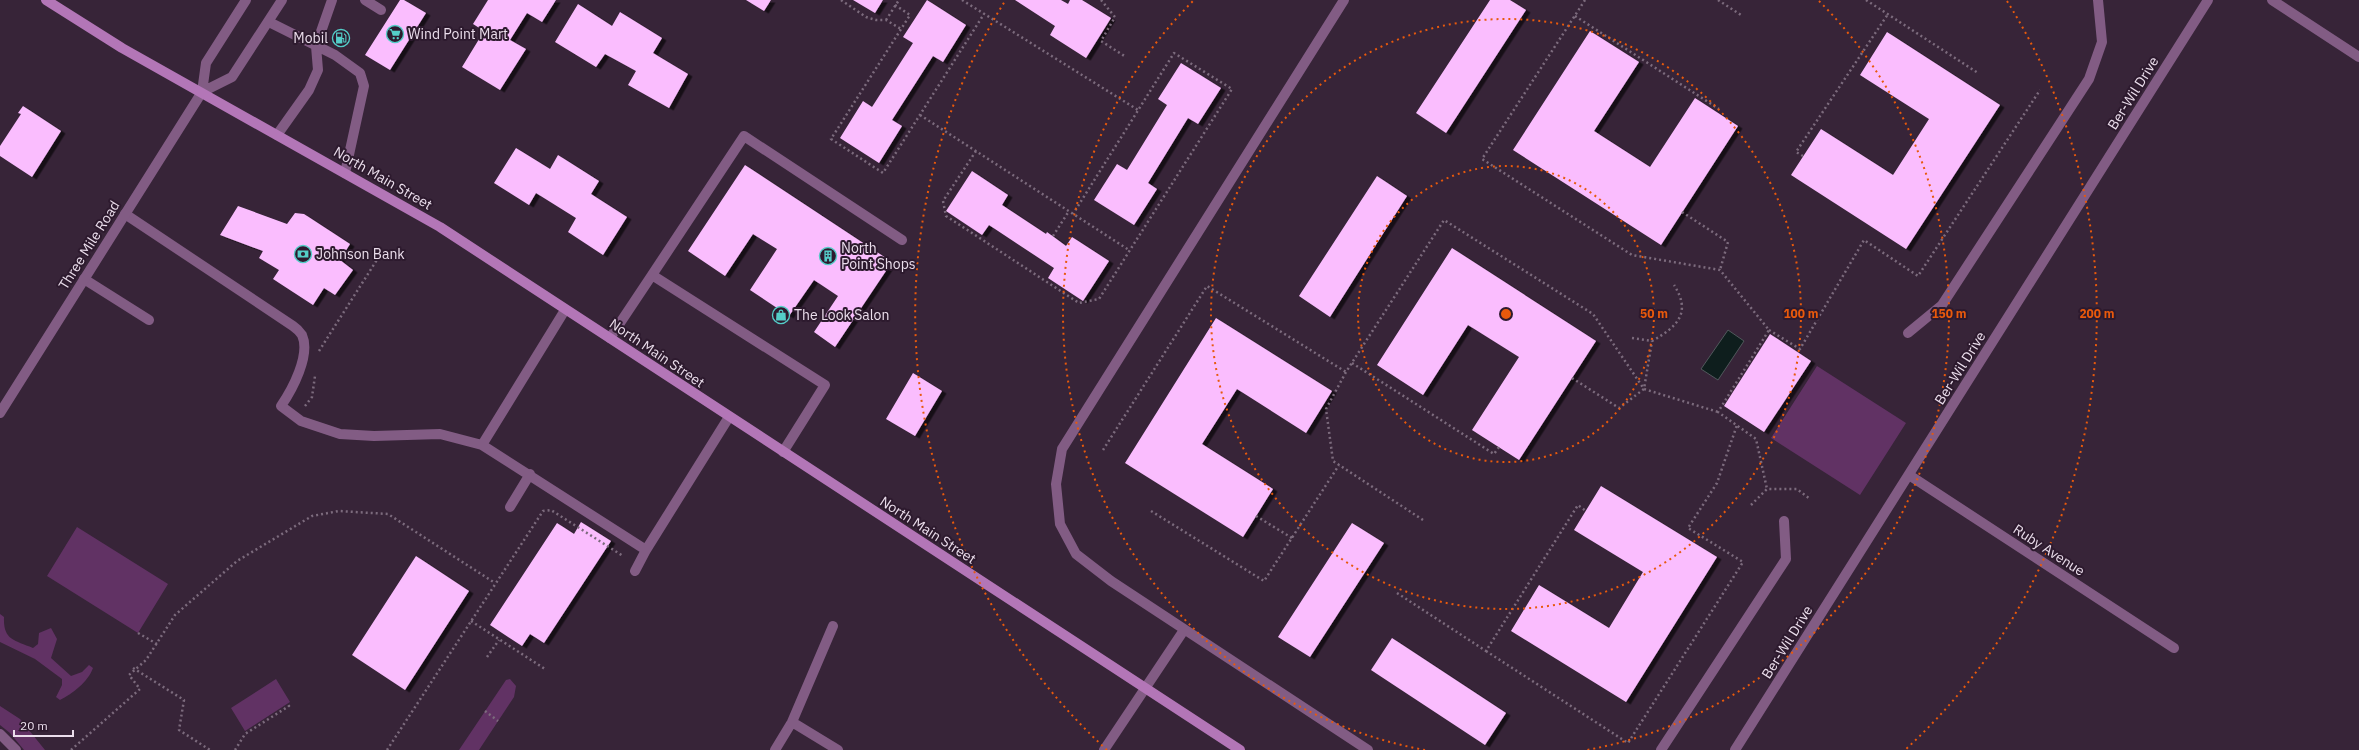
<svg xmlns="http://www.w3.org/2000/svg" width="2359" height="750" font-family="'IBM Plex Sans',sans-serif">
<style>
.green{fill:#613264}
.water{fill:#0e1e1d;stroke:#50585b}
.building{fill:#fabdfe;filter:url(#shadow)}
.lines{fill:none;stroke-linecap:round;stroke-linejoin:round}
.path{stroke:#7c6b7d;stroke-width:2.5;stroke-dasharray:2 3;stroke-linecap:butt}
.service{stroke:#825c84;stroke-width:10}
.minor{stroke:#825c84;stroke-width:10}
.tertiary{stroke:#825c84;stroke-width:10}
.secondary{stroke:#b376b7;stroke-width:10}
.ring{fill:none;stroke:#e8590c;stroke-width:2;stroke-dasharray:2 4}
.labels{text-anchor:middle;dominant-baseline:central;stroke-width:4;stroke-linejoin:round;paint-order:stroke}
.poi-label{font-size:14px;fill:#ebdeec;stroke:#2d1a2e;text-anchor:start}
.street-label{font-size:14px;fill:#ebdeec;stroke:#2d1a2e}
.centre{fill:#e8590c;stroke:#2d1a2e;stroke-width:2}
.ring-label{font-size:12px;text-anchor:middle;font-weight:bold;fill:#e8590c;stroke:#2d1a2e;stroke-width:4;stroke-linejoin:round;paint-order:stroke}
</style>
<defs>
<filter id="shadow"><feDropShadow dx="4.5" dy="2.5" stdDeviation="0" flood-color="#0009"/></filter>
</defs>
<rect width="100%" height="100%" fill="#372438"/>
<!-- green -->
<path class="green" d="M1817 366 1906 423 1860 495 1771 438Z
M77 527 168 584 138 633 47 576Z
M0 614 4 617C3 640 14 640 33 648L38 644 39 633 51 628 57 639 51 658 71 676 82 672 89 665 93 668C88 682 72 694 60 700L56 697 62 685V679L35 659 0 642Z
M276 679 290 702 245 731 231 708Z
M510 679 516 686 514 697 479 750H459L506 680Z
M0 706 20 719 45 750H24L10 733 0 725Z"/>
<!-- water -->
<path class="water" d="M1728 330 1744 341 1718 380 1701 369Z"/>
<!-- building -->
<path class="building" d="M400 0H404L426 13 390 70 365 55Z
M488 0H556L542 22 527 13 510 40 526 49 500 90 462 67 484 31 473 24Z
M746 0H771L764 11Z
M853 0H883L875 13Z
M927 0 966 25 943 62 933 56 892 120 902 126 879 163 840 138 863 101 872 107 913 43 903 37Z
M1015 0H1061L1068 4 1070 0H1082L1111 18 1086 58 1050 35 1055 26Z
M1490 0H1510L1526 10 1446 133 1416 113Z
M578 4 612 26 620 12 662 38 653 53 688 74 669 108 628 85 636 71 605 54 596 67 555 42Z
M1590 31 1639 62 1594 131 1650 167 1695 98 1738 126 1661 245 1513 150Z
M1887 32 2000 105 1906 249 1791 175 1821 129 1893 175 1929 119 1860 75Z
M1181 63 1221 88 1198 124 1188 118 1148 183 1157 189 1134 225 1094 200 1117 164 1127 170 1167 105 1158 99Z
M23 106 61 131 32 177 0 156V146L21 114 18 113Z
M516 148 550 169 558 155 599 181 591 194 627 217 603 255 568 232 576 218 536 193 529 205 494 183Z
M745 165 892 262 835 347 814 332 838 296 814 280 789 316 750 290 777 249 753 234 725 276 688 251Z
M972 171 1008 195 1002 205 1046 234 1047 232 1066 246 1072 237 1109 261 1083 301 1048 278 1054 268 989 225 982 235 946 211Z
M1377 176 1407 196 1330 317 1299 296Z
M238 206 287 224 295 213 304 214 350 244 340 260 353 270 335 295 324 288 313 305 273 279 279 270 259 258 263 251 220 235Z
M1452 248 1596 341 1519 460 1472 430 1519 357 1468 325 1423 395 1377 365Z
M1216 318 1332 391 1306 433 1237 389 1202 444 1273 489 1243 537 1125 463Z
M1770 334 1811 361 1764 432 1724 406Z
M913 373 942 391 915 436 886 419Z
M1601 486 1717 557 1626 702 1511 631 1539 585 1609 628 1643 572 1574 530Z
M581 522 611 541 544 643 530 634 522 646 490 625 557 523 574 534Z
M1352 523 1384 543 1310 657 1278 637Z
M416 556 469 591 405 690 352 655Z
M1392 638 1506 713 1485 745 1371 670Z"/>
<g class="lines">
<!-- path -->
<path class="path" d="M841 0 866 17 876 20H886L901 29
M962 0 1138 110
M1101 0 1115 17 1101 41 1126 57
M1585 0 1482 159 1632 255 1720 270 1769 330 1718 412 1756 439 1767 489
M1718 0 1741 15
M1866 0 1978 73
M895 5 910 15 831 139 883 173 984 14
M1575 16 1719 109
M886 20 899 0
M920 115 1129 250
M976 151 943 201 946 216 1079 303 1099 299 1232 89 1174 53 1073 214
M1803 156 1796 152 1888 14
M1682 212 1728 242 1720 270
M1053 236 1069 211
M1769 330 1800 349 1864 240 1918 276 2040 90
M1632 338 1652 341C1677 327 1692 313 1674 285
M319 351 380 255 385 257
M1352 363 1494 454 1499 447
M1572 378 1619 408 1644 389 1652 341
M305 406 312 397 315 376
M1103 450 1207 286 1346 372
M1751 505 1767 489H1797L1810 499
M1151 511 1264 581 1339 465
M1256 516 1292 538
M1423 520 1333 461 1326 409 1346 372 1444 220 1593 314 1644 389 1718 412
M1397 593 1486 651 1578 505 1586 511
M471 621 545 669
M138 633 157 644
M1486 651 1628 743 1743 562 1688 528 1717 483 1737 425
M487 657 499 640
M133 668 184 700 179 730 210 750
M485 711 498 721
M71 750 140 689 129 675 146 660 175 615 237 561 312 516 339 511 388 514 495 583
M235 750 245 734 289 706 287 704
M387 750 543 511 551 510 623 556"/>
<!-- service -->
<path class="service" d="M365 0 381 10
M269 22 335 55 360 73 364 86 345 173
M277 135 309 90 318 70 316 46 332 0
M125 214 293 326C296 328 300 332 302 335 311 355 292 390 281 406L301 421 340 434 374 436 440 434 482 445 646 550
M652 275 744 136 902 240
M84 279 149 320
M610 338 652 275 825 385 783 452
M482 445 565 310
M510 507 530 474
M635 571 646 550 729 417
M0 734 16 750"/>
<!-- minor -->
<path class="minor" d="M1344 0 1062 449 1056 484 1060 524 1076 554 1111 581 1368 750
M2272 0 2359 57
M1908 333 1942 305 2089 79 2102 42 2098 0
M1909 475 2174 648
M792 722 838 750
M775 750 792 722 833 626
M1104 750 1184 630
M1661 750 1786 559 1784 521
M1735 750 2208 0"/>
<!-- tertiary -->
<path class="tertiary" d="M202 92 232 77 282 0
M0 413 202 92 206 63 246 0"/>
<!-- secondary -->
<path class="secondary" d="M46 0 122 48 440 227 1240 750"/>
</g>
<!-- distance rings -->
<g class="ring">
<circle cx="1506" cy="314" r="148"/>
<circle cx="1506" cy="314" r="295"/>
<path d="M1425 750A443 443 0 0 1 1193 1M1819 1A443 443 0 0 1 1587 750"/>
<path d="M1107 750A591 591 0 0 1 1005 1M2007 1A591 591 0 0 1 1905 750"/>
</g>
<!-- icons -->
<defs>
<g id="supermarket-ring" transform="scale(0.9)"><circle r="9.5" fill="#2d1a2e" stroke="#54cdc8" stroke-width="1.5"/><path d="M-6-5.5h2.5l.6 2H6L4.5 2H-2.5L-4.4-4H-6ZM-1.5 3.2a1.3 1.3 0 1 0 .1 0ZM3 3.2a1.3 1.3 0 1 0 .1 0Z" fill="#54cdc8"/></g>
<g id="fuel-ring" transform="scale(0.9)"><circle r="9.5" fill="#2d1a2e" stroke="#54cdc8" stroke-width="1.5"/><path d="M-5.5-6h7V0h2V4h1.3V-2.5L3-4.5l.8-.8L6-3V5H2.5V1h-1V6h-7ZM-4.2-4.7v3.2H.2V-4.7Z" fill="#54cdc8"/></g>
<g id="bank-ring" transform="scale(0.9)"><circle r="9.5" fill="#2d1a2e" stroke="#54cdc8" stroke-width="1.5"/><path d="M-6-4H6V4H-6ZM0-2.3a2.3 2.3 0 1 0 0 4.6a2.3 2.3 0 1 0 0-4.6Z" fill="#54cdc8"/></g>
<g id="building-ring" transform="scale(0.9)"><circle r="9.5" fill="#2d1a2e" stroke="#54cdc8" stroke-width="1.5"/><path d="M-4-6H4V6H1V3H-1V6H-4ZM-2.5-4.3h1.7v1.8h-1.7ZM.8-4.3h1.7v1.8H.8ZM-2.5-1h1.7V.8h-1.7ZM.8-1h1.7V.8H.8Z" fill="#54cdc8"/></g>
<g id="shop-ring" transform="scale(0.9)"><circle r="9.5" fill="#2d1a2e" stroke="#54cdc8" stroke-width="1.5"/><path d="M-5-2.5h2.3a2.7 3.5 0 0 1 5.4 0H5L5.5 6h-11ZM-1.5-2.5h3a1.5 2.3 0 0 0-3 0Z" fill="#54cdc8"/></g>
</defs>
<g fill-rule="evenodd">
<use href="#supermarket-ring" x="395" y="34"/>
<use href="#fuel-ring" x="341" y="38"/>
<use href="#bank-ring" x="303" y="254"/>
<use href="#building-ring" x="828" y="256"/>
<use href="#shop-ring" x="781" y="315"/>
</g>
<g class="labels">
<!-- poi labels -->
<g class="poi-label">
<text x="408" y="34">Wind Point Mart</text>
<text x="328" y="38" text-anchor="end">Mobil</text>
<text x="841" y="248">North<tspan x="841" dy="16">Point Shops</tspan></text>
<text x="316" y="254">Johnson Bank</text>
<text x="794" y="315">The Look Salon</text>
</g>
<!-- street labels -->
<g class="street-label">
<text transform="translate(2133 93) rotate(-58)">Ber-Wil Drive</text>
<text transform="translate(383 178) rotate(30)">North Main Street</text>
<text transform="translate(89 245) rotate(-58)">Three Mile Road</text>
<text transform="translate(657 353) rotate(34)">North Main Street</text>
<text transform="translate(1960 368) rotate(-58)">Ber-Wil Drive</text>
<text transform="translate(928 530) rotate(33)">North Main Street</text>
<text transform="translate(2049 550) rotate(33)">Ruby Avenue</text>
<text transform="translate(1787 642) rotate(-58)">Ber-Wil Drive</text>
</g>
</g>
<circle cx="1506" cy="314" r="6" class="centre"/>
<g class="ring-label">
<text x="1654" y="318">50 m</text>
<text x="1801" y="318">100 m</text>
<text x="1949" y="318">150 m</text>
<text x="2097" y="318">200 m</text>
</g>
<!-- scale -->
<path d="M14 730v6h59v-6" fill="none" stroke="#ebdeec" stroke-width="2"/>
<text x="20" y="730" font-size="12" fill="#ebdeec" stroke="#2d1a2e" stroke-width="3" paint-order="stroke">20 m</text>
</svg>
